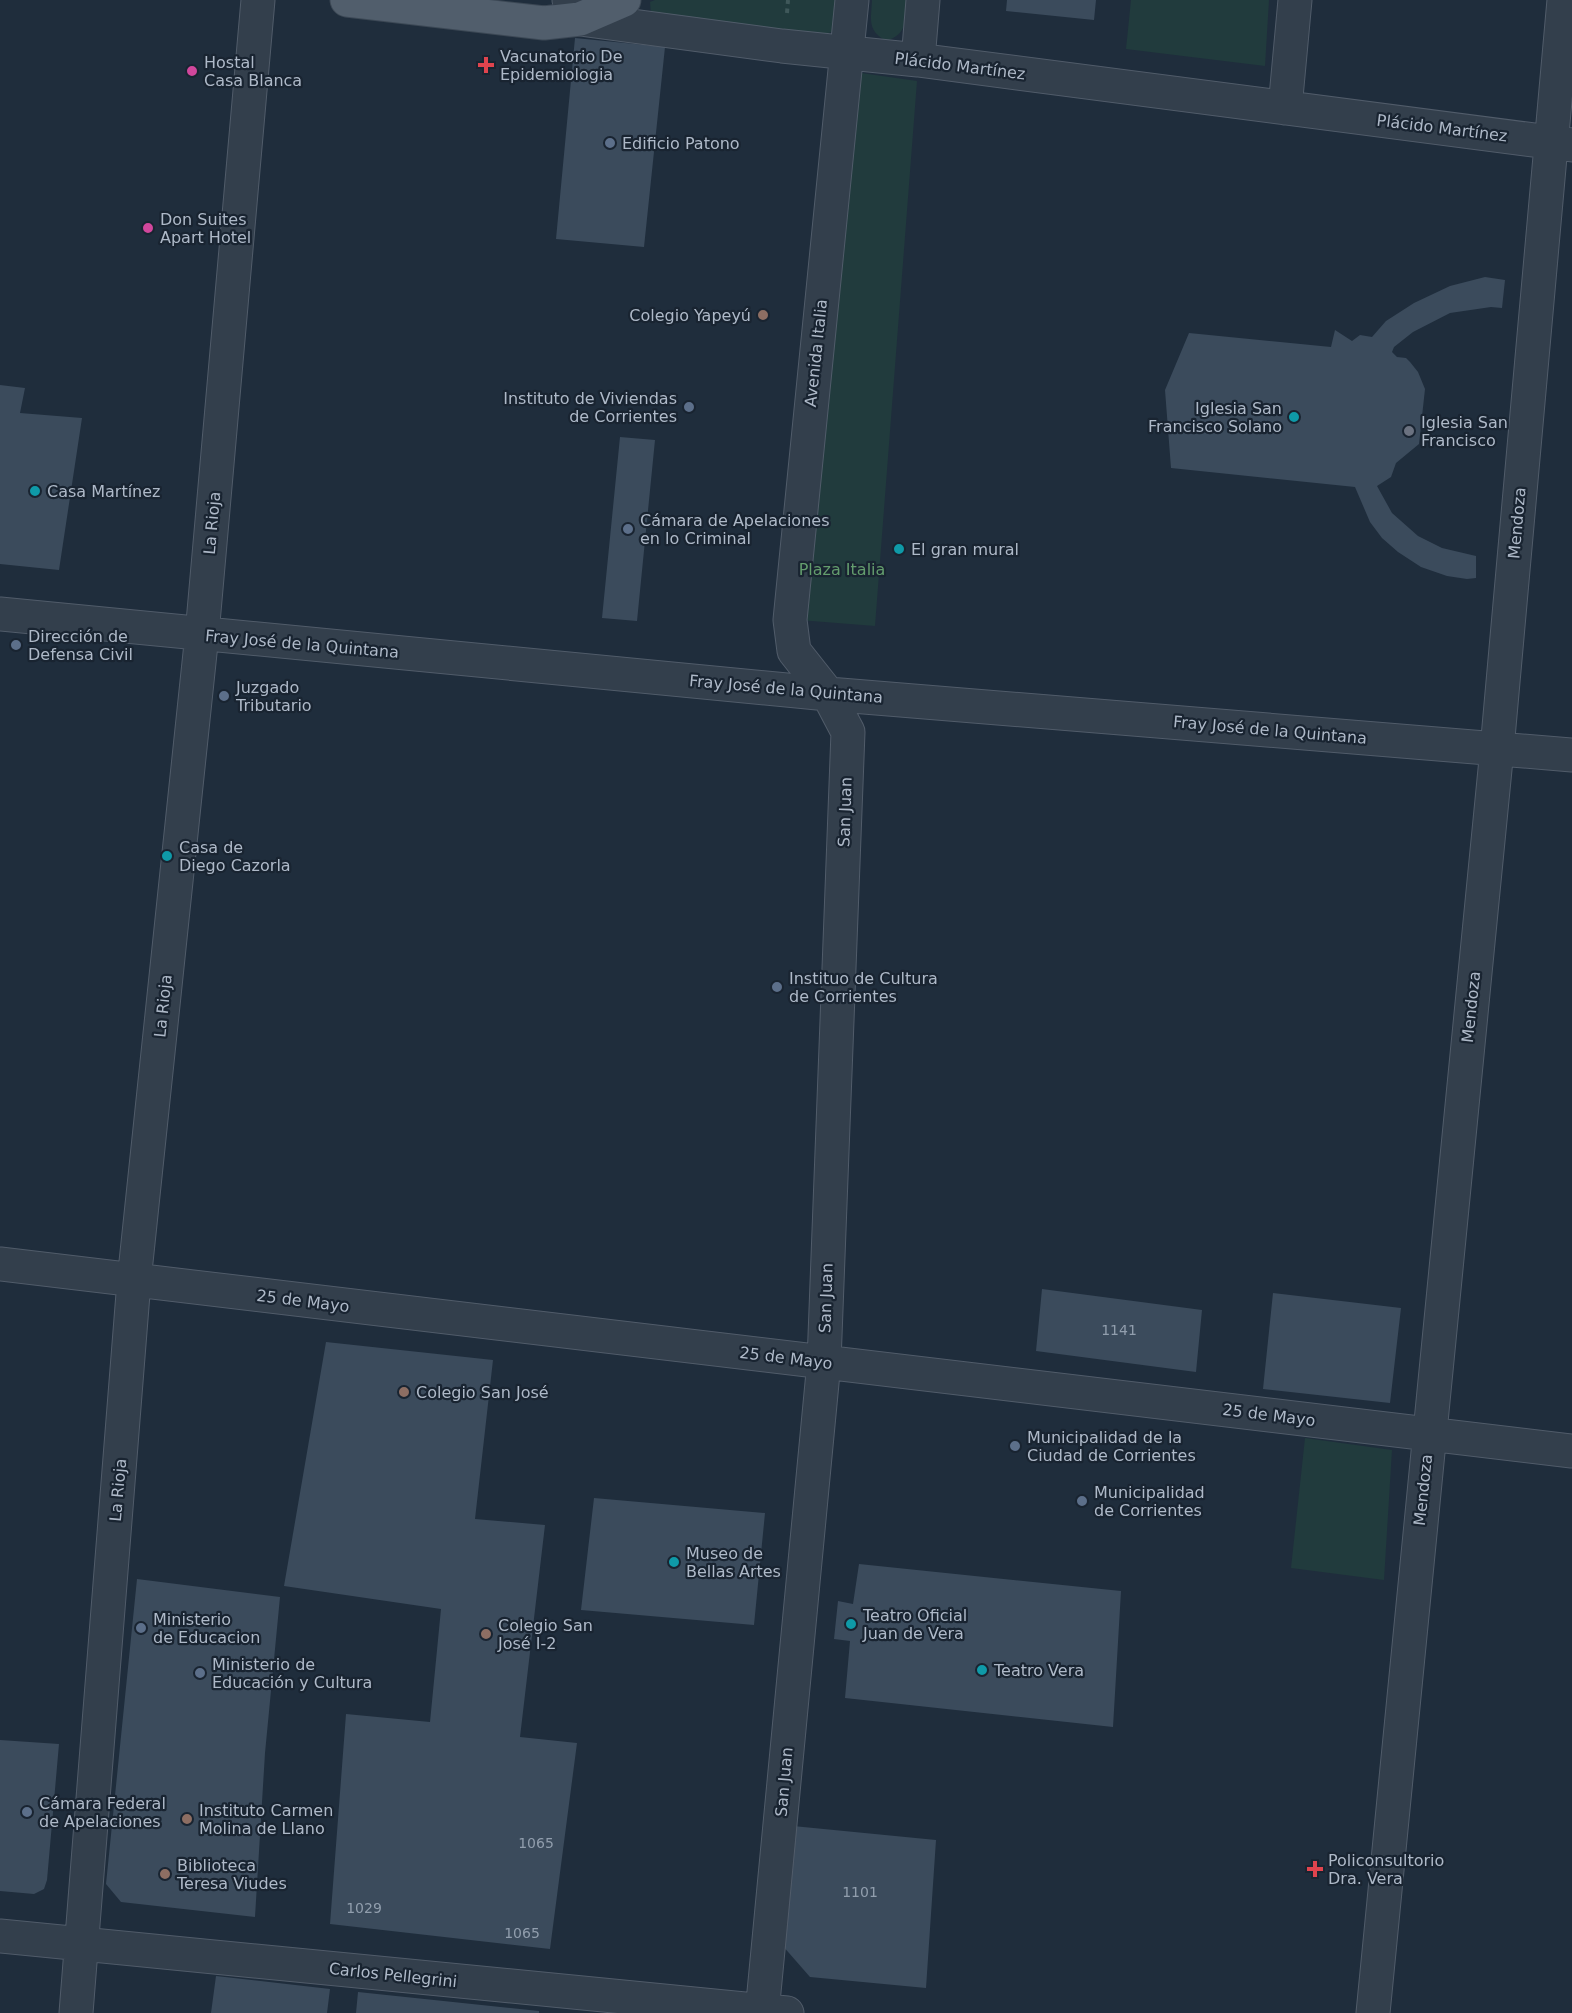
<svg xmlns="http://www.w3.org/2000/svg" width="1572" height="2013" font-family="'DejaVu Sans',sans-serif">
<style>
.green{fill:#213b3d}
.building{fill:#3b4b5c}
.lines{fill:none;stroke-linecap:round;stroke-linejoin:round}
.minor-casing{stroke:#515c6a;stroke-width:35}
.major-casing{stroke:#3c4855;stroke-width:35}
.path{stroke:#3f585a;stroke-width:4;stroke-dasharray:4.5 4.5;stroke-linecap:butt}
.minor{stroke:#333f4c;stroke-width:33}
.major{stroke:#515e6c;stroke-width:33}
.health-dot{fill:#e0444e;stroke:#192431;stroke-width:2}
.hotel-dot{fill:#d1479c;stroke:#192431;stroke-width:2}
.service-dot{fill:#5c6f8a;stroke:#192431;stroke-width:2}
.education-dot{fill:#8d6e63;stroke:#192431;stroke-width:2}
.culture-dot{fill:#0f9aa8;stroke:#192431;stroke-width:2}
.worship-dot{fill:#6b7280;stroke:#192431;stroke-width:2}
.labels{text-anchor:middle;dominant-baseline:central;stroke-width:4.5;stroke-linejoin:round;paint-order:stroke}
.number-label{font-size:14px;fill:#919ead}
.poi-label{font-size:16px;fill:#aeb9c8;stroke:#192431;text-anchor:start}
.street-label{font-size:16px;fill:#aeb9c8;stroke:#192431}
.park-label{font-size:16px;fill:#639c6d;stroke:#192431}
</style>
<rect width="100%" height="100%" fill="#1f2d3c"/>
<!-- green -->
<path class="green" d="M655 0H839L834 31 823 35 651 14 650 2Z
M872 0H907C905 20 908 34 886 41 867 30 871 20 872 0Z
M1131 0H1269L1265 66 1126 49Z
M854 72 917 81 875 626 799 620Z
M1305 1438 1392 1450 1384 1580 1291 1568Z"/>
<!-- building -->
<path class="building" d="M1007 0H1096L1094 20 1006 11Z
M575 38 665 47 644 247 556 239Z
M1485 277 1505 280 1502 308 1491 307 1450 313 1413 332 1394 347 1392 352 1397 357 1406 358 1410 362 1418 372 1425 389 1419 444 1396 463 1391 477 1377 486 1392 513 1418 536 1442 548 1476 556V578L1467 579 1447 576 1421 567 1398 552 1382 538 1370 522 1355 487 1171 468 1165 390 1189 333 1331 347 1335 330 1352 341 1360 335 1372 337 1386 321 1414 303 1450 286Z
M0 385 25 388 20 413 82 418 59 570 0 564Z
M620 437 655 440 637 621 602 618Z
M1042 1289 1202 1310 1196 1372 1036 1351Z
M1273 1293 1401 1308 1390 1403 1263 1389Z
M326 1342 493 1360 475 1519 545 1525 520 1737 577 1743 550 1949 330 1924 346 1714 430 1722 441 1609 284 1586Z
M594 1498 765 1513 754 1625 581 1610Z
M859 1564 1121 1591 1113 1727 845 1698 850 1641 834 1639 838 1601 853 1604Z
M137 1579 280 1597 265 1753 255 1917 121 1902 106 1884Z
M0 1740 59 1744 47 1880 44 1889 34 1894 0 1891Z
M793 1826 936 1840 926 1988 810 1977 782 1945Z
M216 1976 330 1989 327 2013H211Z
M358 1992 539 2011V2013H356Z"/>
<g class="lines">
<!-- minor casing -->
<g class="minor-casing">
<path id="minor" d="M569 0 580 19 782 46 918 60 1572 145
M918 60 923 0
M1285 108 1295 0
M0 614 828 694 1572 755
M0 1264 1572 1451
M0 1936 787 2013
M76 2013 134 1281 202 634 258 0
M762 2013 824 1362 848 732 828 694 794 651 790 620 852 0
M1373 2013 1497 749 1564 0"/>
</g>
<!-- major casing -->
<g class="major-casing">
<path id="major" d="M347 0 544 23 580 19 624 0"/>
</g>
<!-- path -->
<path class="path" d="M787 13 788 0"/>
<!-- minor -->
<use href="#minor" class="minor"/>
<!-- major -->
<use href="#major" class="major"/>
</g>
<!-- markers -->
<g class="health-dot">
<path d="M483 56h6v6h6v6h-6v6h-6v-6h-6v-6h6z"/>
<path d="M1312 1860h6v6h6v6h-6v6h-6v-6h-6v-6h6z"/>
</g>
<g class="hotel-dot">
<circle cx="192" cy="71" r="6"/>
<circle cx="148" cy="228" r="6"/>
</g>
<g class="service-dot">
<circle cx="610" cy="143" r="6"/>
<circle cx="689" cy="407" r="6"/>
<circle cx="628" cy="529" r="6"/>
<circle cx="16" cy="645" r="6"/>
<circle cx="224" cy="696" r="6"/>
<circle cx="777" cy="987" r="6"/>
<circle cx="1015" cy="1446" r="6"/>
<circle cx="1082" cy="1501" r="6"/>
<circle cx="141" cy="1628" r="6"/>
<circle cx="200" cy="1673" r="6"/>
<circle cx="27" cy="1812" r="6"/>
</g>
<g class="education-dot">
<circle cx="763" cy="315" r="6"/>
<circle cx="404" cy="1392" r="6"/>
<circle cx="486" cy="1634" r="6"/>
<circle cx="187" cy="1819" r="6"/>
<circle cx="165" cy="1874" r="6"/>
</g>
<g class="culture-dot">
<circle cx="1294" cy="417" r="6"/>
<circle cx="35" cy="491" r="6"/>
<circle cx="899" cy="549" r="6"/>
<circle cx="167" cy="856" r="6"/>
<circle cx="674" cy="1562" r="6"/>
<circle cx="851" cy="1624" r="6"/>
<circle cx="982" cy="1670" r="6"/>
</g>
<circle class="worship-dot" cx="1409" cy="431" r="6"/>
<g class="labels">
<!-- number labels -->
<g class="number-label">
<text x="1119" y="1330">1141</text>
<text x="536" y="1843">1065</text>
<text x="860" y="1892">1101</text>
<text x="364" y="1908">1029</text>
<text x="522" y="1933">1065</text>
</g>
<!-- poi labels -->
<g class="poi-label">
<text x="500" y="56">Vacunatorio De<tspan x="500" dy="18">Epidemiologia</tspan></text>
<text x="204" y="62">Hostal<tspan x="204" dy="18">Casa Blanca</tspan></text>
<text x="622" y="143">Edificio Patono</text>
<text x="160" y="219">Don Suites<tspan x="160" dy="18">Apart Hotel</tspan></text>
<text x="751" y="315" text-anchor="end">Colegio Yapeyú</text>
<text x="677" y="398" text-anchor="end">Instituto de Viviendas<tspan x="677" dy="18">de Corrientes</tspan></text>
<text x="1282" y="408" text-anchor="end">Iglesia San<tspan x="1282" dy="18">Francisco Solano</tspan></text>
<text x="1421" y="422">Iglesia San<tspan x="1421" dy="18">Francisco</tspan></text>
<text x="47" y="491">Casa Martínez</text>
<text x="640" y="520">Cámara de Apelaciones<tspan x="640" dy="18">en lo Criminal</tspan></text>
<text x="911" y="549">El gran mural</text>
<text x="28" y="636">Dirección de<tspan x="28" dy="18">Defensa Civil</tspan></text>
<text x="236" y="687">Juzgado<tspan x="236" dy="18">Tributario</tspan></text>
<text x="179" y="847">Casa de<tspan x="179" dy="18">Diego Cazorla</tspan></text>
<text x="789" y="978">Instituo de Cultura<tspan x="789" dy="18">de Corrientes</tspan></text>
<text x="416" y="1392">Colegio San José</text>
<text x="1027" y="1437">Municipalidad de la<tspan x="1027" dy="18">Ciudad de Corrientes</tspan></text>
<text x="1094" y="1492">Municipalidad<tspan x="1094" dy="18">de Corrientes</tspan></text>
<text x="686" y="1553">Museo de<tspan x="686" dy="18">Bellas Artes</tspan></text>
<text x="863" y="1615">Teatro Oficial<tspan x="863" dy="18">Juan de Vera</tspan></text>
<text x="153" y="1619">Ministerio<tspan x="153" dy="18">de Educacion</tspan></text>
<text x="498" y="1625">Colegio San<tspan x="498" dy="18">José I-2</tspan></text>
<text x="212" y="1664">Ministerio de<tspan x="212" dy="18">Educación y Cultura</tspan></text>
<text x="994" y="1670">Teatro Vera</text>
<text x="39" y="1803">Cámara Federal<tspan x="39" dy="18">de Apelaciones</tspan></text>
<text x="199" y="1810">Instituto Carmen<tspan x="199" dy="18">Molina de Llano</tspan></text>
<text x="1328" y="1860">Policonsultorio<tspan x="1328" dy="18">Dra. Vera</tspan></text>
<text x="177" y="1865">Biblioteca<tspan x="177" dy="18">Teresa Viudes</tspan></text>
</g>
<!-- street labels -->
<g class="street-label">
<text transform="translate(960 66) rotate(7)">Plácido Martínez</text>
<text transform="translate(1442 128) rotate(7)">Plácido Martínez</text>
<text transform="translate(816 353) rotate(-84)">Avenida Italia</text>
<text transform="translate(212 523) rotate(-85)">La Rioja</text>
<text transform="translate(1517 523) rotate(-85)">Mendoza</text>
<text transform="translate(302 644) rotate(5)">Fray José de la Quintana</text>
<text transform="translate(786 689) rotate(5)">Fray José de la Quintana</text>
<text transform="translate(1270 730) rotate(5)">Fray José de la Quintana</text>
<text transform="translate(845 812) rotate(-88)">San Juan</text>
<text transform="translate(163 1006) rotate(-84)">La Rioja</text>
<text transform="translate(1471 1007) rotate(-84)">Mendoza</text>
<text transform="translate(826 1298) rotate(-88)">San Juan</text>
<text transform="translate(303 1301) rotate(7)">25 de Mayo</text>
<text transform="translate(786 1358) rotate(7)">25 de Mayo</text>
<text transform="translate(1269 1415) rotate(7)">25 de Mayo</text>
<text transform="translate(118 1490) rotate(-85)">La Rioja</text>
<text transform="translate(1423 1490) rotate(-84)">Mendoza</text>
<text transform="translate(784 1782) rotate(-85)">San Juan</text>
<text transform="translate(393 1975) rotate(6)">Carlos Pellegrini</text>
</g>
<!-- park labels -->
<g class="park-label">
<text x="842" y="569">Plaza Italia</text>
</g>
</g>
</svg>
